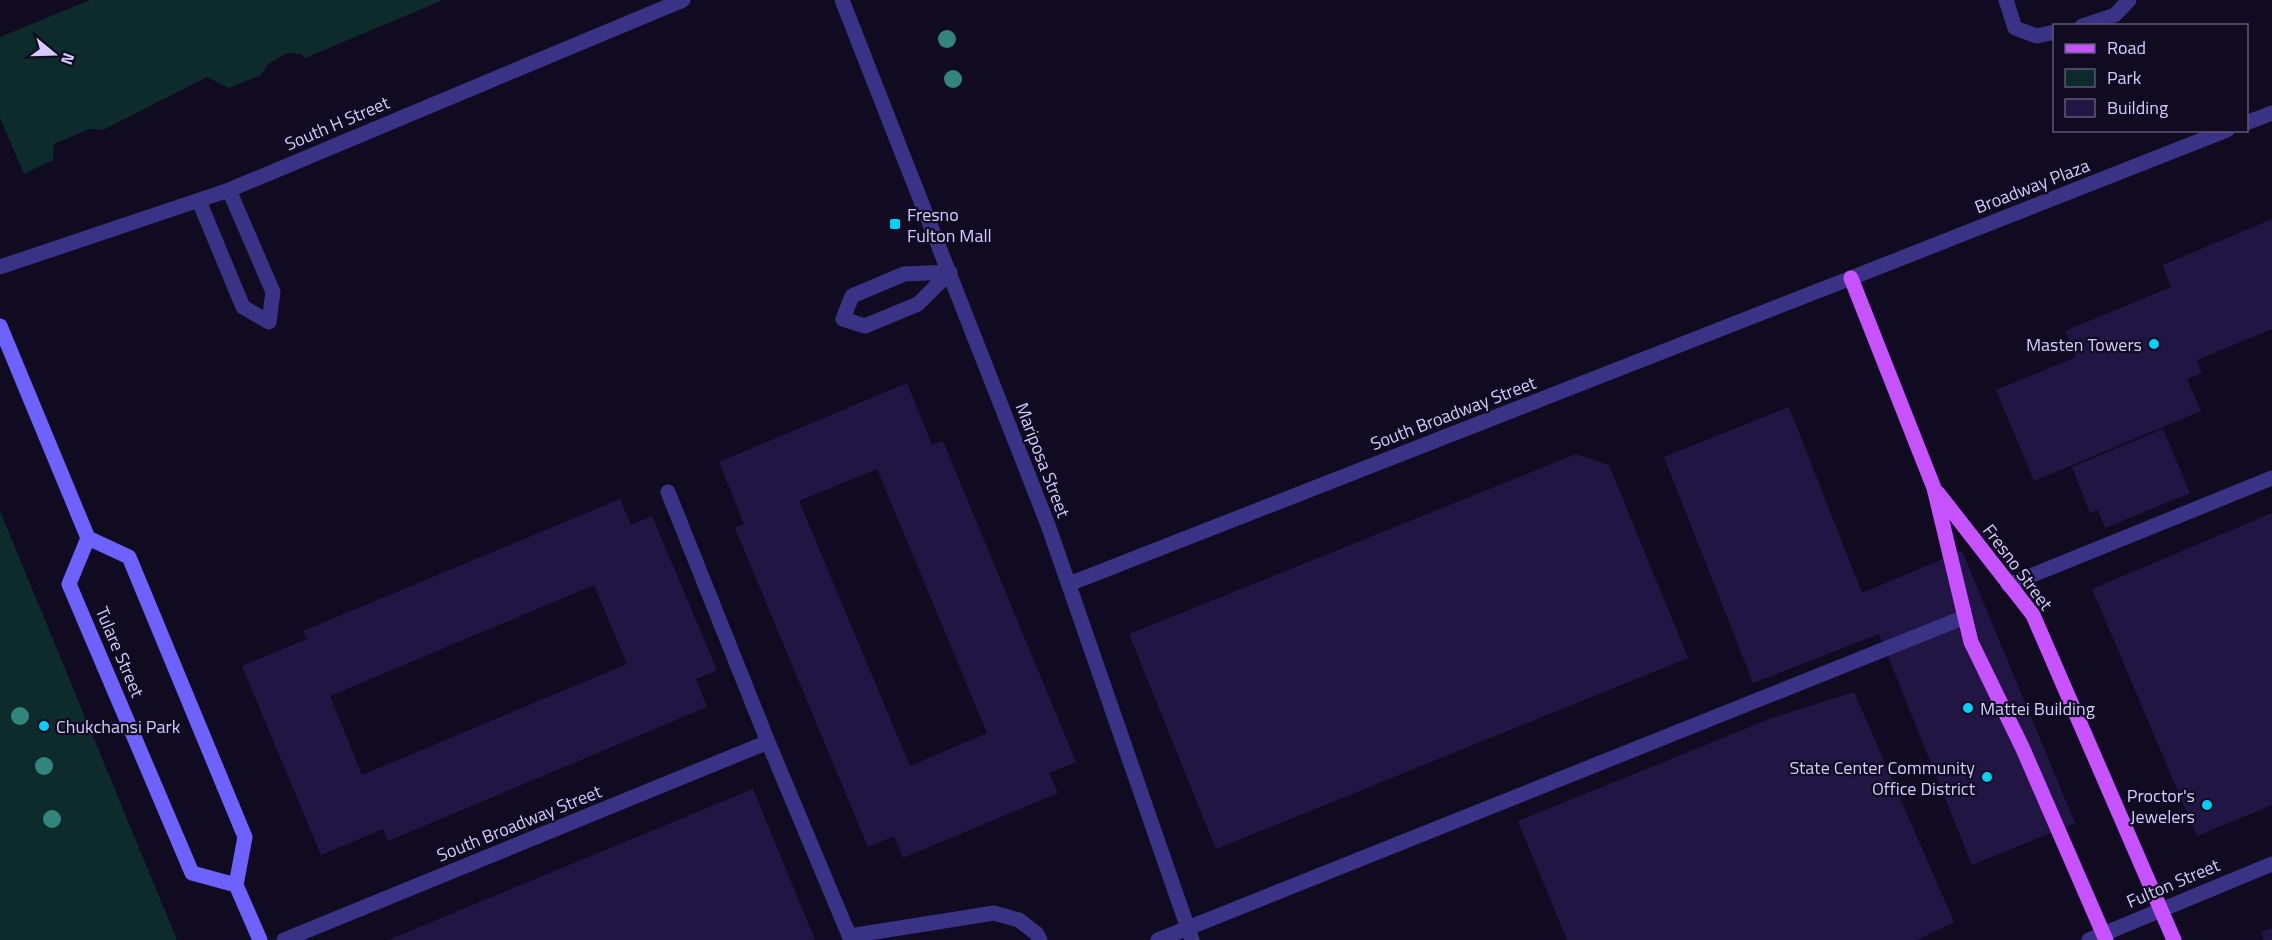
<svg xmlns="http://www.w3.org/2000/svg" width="2272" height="940" font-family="'Titillium Web',sans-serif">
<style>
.green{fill:#0e2b2b}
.building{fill:#211643;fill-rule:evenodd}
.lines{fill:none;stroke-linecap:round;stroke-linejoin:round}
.service{stroke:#3a3284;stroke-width:15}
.minor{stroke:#3a3284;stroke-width:15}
.tertiary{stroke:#3a3284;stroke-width:15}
.secondary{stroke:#6e62ff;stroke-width:15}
.primary{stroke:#c752ff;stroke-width:15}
.tree{fill:#32857d}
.poi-dot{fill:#00d0f6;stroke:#100b21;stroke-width:2}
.labels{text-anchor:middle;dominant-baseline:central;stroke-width:4.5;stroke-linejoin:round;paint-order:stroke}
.street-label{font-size:18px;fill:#d4cbff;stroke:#100b21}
.poi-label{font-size:18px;fill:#d4cbff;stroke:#100b21;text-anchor:start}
</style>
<rect width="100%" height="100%" fill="#100b21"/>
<!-- green -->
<path class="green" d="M90 0H443L305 58 301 54 287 53 268 64 261 75 229 88 207 77 103 130 89 129 54 144 53 160 24 174 0 118V37Z
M0 511 177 940H0Z"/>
<!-- building -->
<path class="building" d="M2272 219V329L2197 360 2202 373 2187 379 2201 411 2034 481 1996 390 2076 357 2065 331 2171 287 2163 265Z
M907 383 932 445 943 441 1076 762 1049 773 1058 793 903 858 894 836 868 847 735 528 744 524 719 462ZM877 469 987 733 910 766 799 501Z
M1789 407 1862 593 1962 551 2075 823 1972 865 1879 634 1753 683 1664 457Z
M2163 429 2190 493 2105 528 2098 510 2090 513 2072 467Z
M1576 454 1609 465 1688 658 1216 849 1129 634Z
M620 499 631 525 652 516 717 670 696 679 707 707 388 841 383 829 321 855 242 666 307 639 303 631ZM594 585 627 664 362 775 330 696Z
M2272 513V805L2197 836 2092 589Z
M1854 692 1954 922 1917 940H1567L1518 821 1772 718Z
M753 789 815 940H388Z
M2272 928V940H2264L2261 932Z"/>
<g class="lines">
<!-- service -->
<path class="service" d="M2006 0 2015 28 2037 36 2054 32
M2082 26 2115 15 2129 0
M199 201 243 307 269 322 273 292 229 190
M950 272 918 304 865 326 843 319 852 296 904 274Z
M2008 585 2272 478
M850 936 994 913 1019 920 1037 934 1040 940
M1158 940 1965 617"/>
<!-- minor -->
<path class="minor" d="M2246 123 2272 113
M1851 278 2227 130
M668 492 768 742 851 940
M284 940 768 742"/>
<!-- tertiary -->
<path class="tertiary" d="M842 0 1048 525 1192 940
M0 267 229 190 683 0
M1069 584 1851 278
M2089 940 2272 864"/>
<!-- secondary -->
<path class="secondary" d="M0 326 88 538 129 557 245 837 236 885 260 940
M88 538 69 584 192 873 236 885"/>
<!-- primary -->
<path class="primary" d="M1851 278 1934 488 1971 642 2023 749 2106 940
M1938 493 2033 615 2174 940"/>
</g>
<!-- trees -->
<g class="tree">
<circle cx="947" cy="39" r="9"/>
<circle cx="953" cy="79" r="9"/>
<circle cx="20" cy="716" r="9"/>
<circle cx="44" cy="766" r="9"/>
<circle cx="52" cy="819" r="9"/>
</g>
<!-- markers -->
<g class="poi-dot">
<rect x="889" y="218" width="12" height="12" rx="3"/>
<circle cx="2154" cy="344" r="6"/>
<circle cx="1968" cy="708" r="6"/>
<circle cx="44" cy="726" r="6"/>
<circle cx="1987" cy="777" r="6"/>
<circle cx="2207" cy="805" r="6"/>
</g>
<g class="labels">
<!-- street labels -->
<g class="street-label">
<text transform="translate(337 123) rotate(-23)">South H Street</text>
<text transform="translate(2032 186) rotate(-21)">Broadway Plaza</text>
<text transform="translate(1453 413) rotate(-21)">South Broadway Street</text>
<text transform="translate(1043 460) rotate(69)">Mariposa Street</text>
<text transform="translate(2018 567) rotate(53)">Fresno Street</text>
<text transform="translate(120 652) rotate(67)">Tulare Street</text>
<text transform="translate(519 823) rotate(-22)">South Broadway Street</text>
<text transform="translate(2173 883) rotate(-23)">Fulton Street</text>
</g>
<!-- poi labels -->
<g class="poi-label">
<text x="907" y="214">Fresno<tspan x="907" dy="21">Fulton Mall</tspan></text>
<text x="2142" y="344" text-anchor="end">Masten Towers</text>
<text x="1980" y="708">Mattei Building</text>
<text x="56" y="726">Chukchansi Park</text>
<text x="1975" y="767" text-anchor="end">State Center Community<tspan x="1975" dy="21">Office District</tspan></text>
<text x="2195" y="795" text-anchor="end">Proctor's<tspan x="2195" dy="21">Jewelers</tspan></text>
</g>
</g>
<!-- legend -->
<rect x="2053" y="24" width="195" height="108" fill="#100b21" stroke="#5e587a" stroke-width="1.5"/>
<rect x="2065" y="44" width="30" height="9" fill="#c752ff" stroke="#5e587a" stroke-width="1.5"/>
<text x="2107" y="54" font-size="18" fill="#d4cbff">Road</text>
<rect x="2065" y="69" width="30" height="18" fill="#0e2b2b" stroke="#5e587a" stroke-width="1.5"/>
<text x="2107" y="84" font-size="18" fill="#d4cbff">Park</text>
<rect x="2065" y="99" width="30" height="18" fill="#211643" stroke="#5e587a" stroke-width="1.5"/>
<text x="2107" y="114" font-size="18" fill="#d4cbff">Building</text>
<!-- north arrow -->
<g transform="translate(54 54) rotate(109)" stroke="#100b21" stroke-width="4.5" paint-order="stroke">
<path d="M0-4.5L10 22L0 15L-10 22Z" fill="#d4cbff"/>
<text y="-9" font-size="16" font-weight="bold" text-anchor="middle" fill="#d4cbff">N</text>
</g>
</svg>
